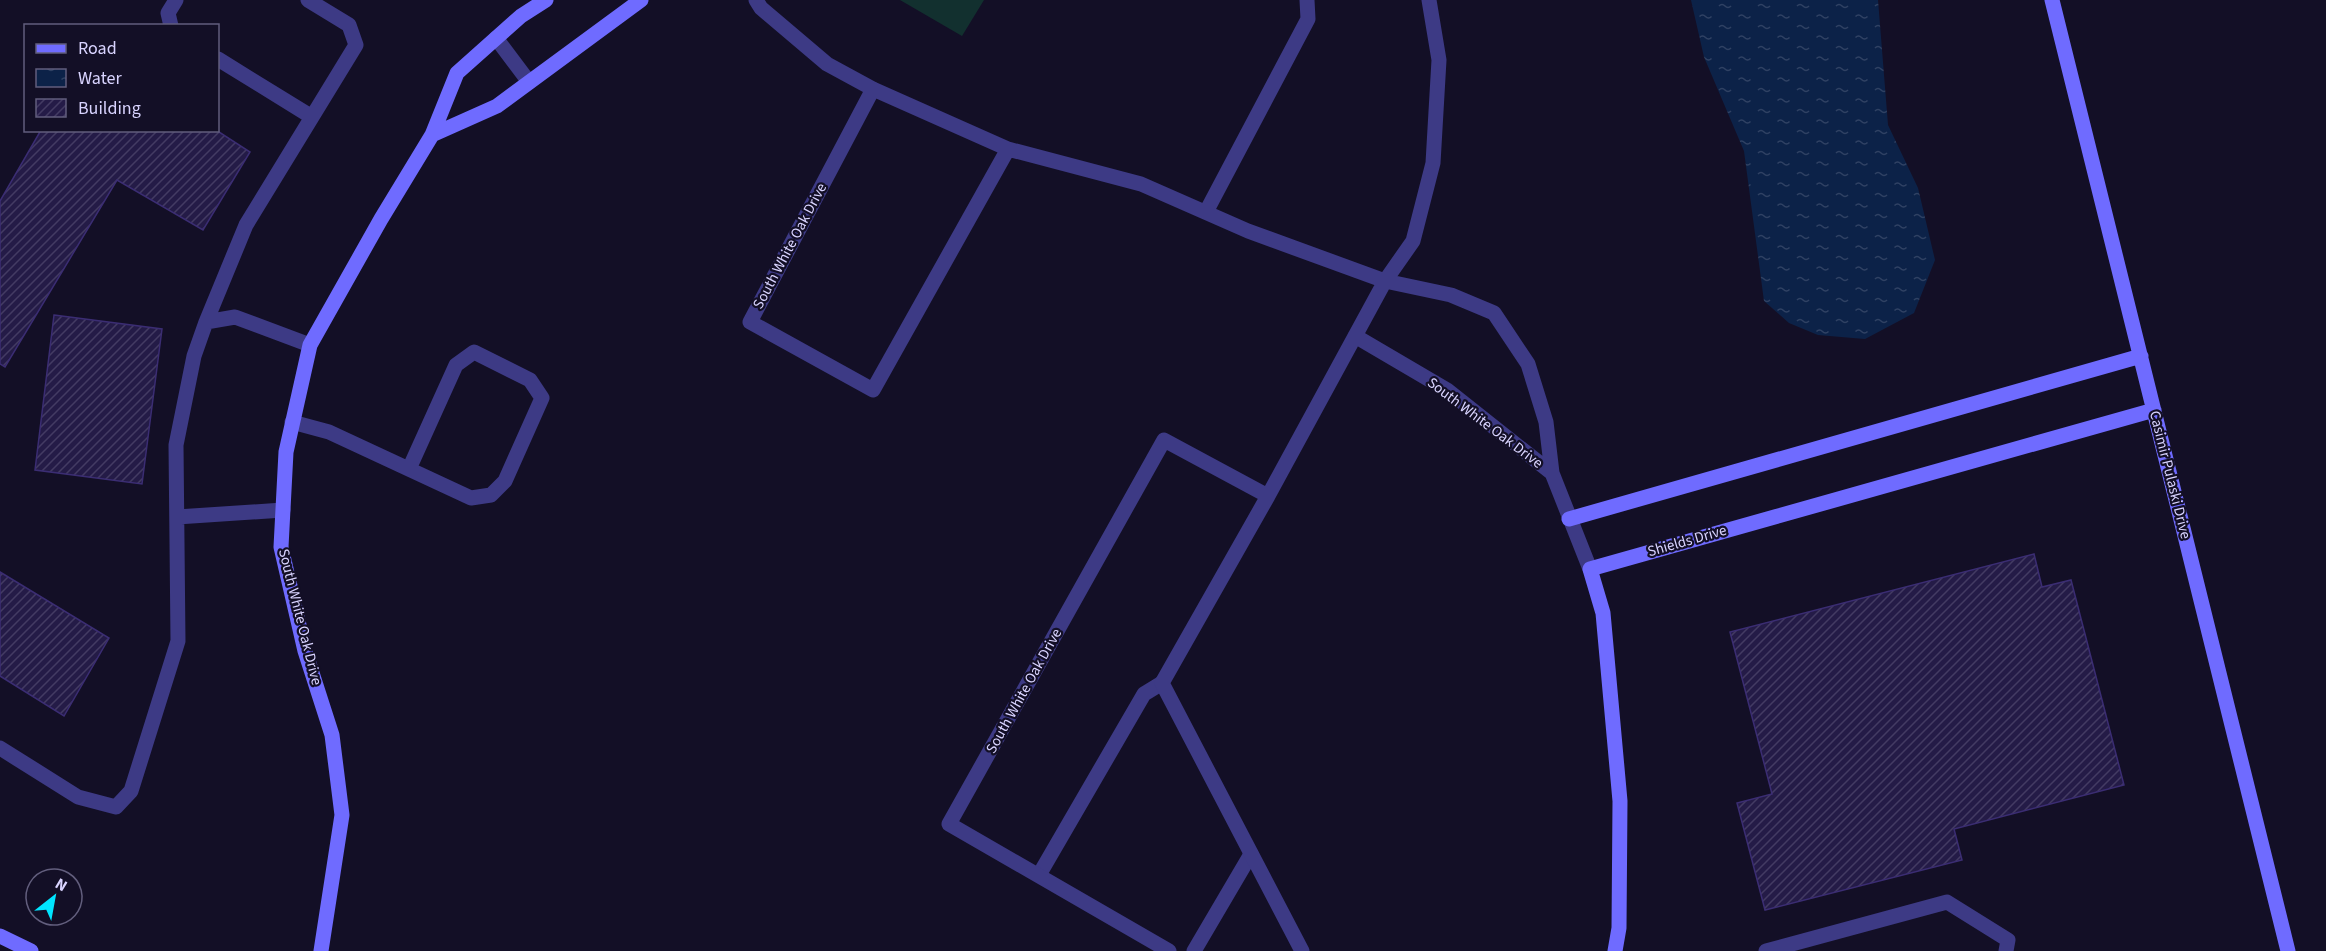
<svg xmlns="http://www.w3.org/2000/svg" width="2326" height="951" font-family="'Source Sans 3',sans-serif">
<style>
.green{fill:#12302f}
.water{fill:url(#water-ripples)}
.building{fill:url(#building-hatch);stroke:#3b2d73;stroke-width:1.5}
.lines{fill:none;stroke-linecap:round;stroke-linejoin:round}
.lane{stroke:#3d3a85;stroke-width:15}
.street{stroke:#3d3a85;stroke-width:15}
.secondary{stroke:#6f6bff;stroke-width:15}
.labels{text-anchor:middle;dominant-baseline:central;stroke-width:4.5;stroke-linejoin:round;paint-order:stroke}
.street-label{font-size:15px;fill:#d9d4ff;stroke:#130f26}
</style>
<defs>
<pattern id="water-ripples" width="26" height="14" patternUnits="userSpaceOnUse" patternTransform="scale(1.5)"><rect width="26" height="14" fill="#0c2248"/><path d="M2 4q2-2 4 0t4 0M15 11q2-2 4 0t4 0" fill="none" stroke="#2f4163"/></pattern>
<pattern id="building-hatch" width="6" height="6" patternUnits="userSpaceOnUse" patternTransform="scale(1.5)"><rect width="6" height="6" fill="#241b47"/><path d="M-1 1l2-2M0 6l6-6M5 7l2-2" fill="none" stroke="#433b63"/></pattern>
</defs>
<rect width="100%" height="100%" fill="#130f26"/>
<!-- green -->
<path class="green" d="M900 0H984L962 36Z"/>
<!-- water -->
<path class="water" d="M1691 0H1878L1888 125 1918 188 1935 260 1914 313 1865 339 1818 335 1789 323 1764 301 1744 151 1704 57Z"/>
<!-- building -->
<path class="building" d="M41 130H216L250 152 203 230 117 180 5 367 0 364V201Z
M54 315 162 329 142 484 35 470Z
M2034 554 2042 587 2071 580 2124 785 1954 829 1962 860 1765 910 1737 803 1772 794 1730 632Z
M0 572 109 638 64 716 0 676Z"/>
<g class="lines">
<!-- lane -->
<path class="lane" d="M171 26 168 13 176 0
M218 59 312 117
M206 322 246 225 356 45 349 25 308 0
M292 422 329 432 471 498 491 495 505 481 542 398 530 380 474 352 456 365 409 469
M177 517 283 510
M0 748 78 797 116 807 131 791 178 641 176 445 194 356 206 322 235 317 310 345
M1039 875 1144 694 1162 683
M1194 951 1251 854
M1766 951 1947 902 2008 940 2006 951"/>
<!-- street -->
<path class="street" d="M756 0 761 8 827 64 873 89 1008 149 1141 184 1248 231 1385 281 1451 295 1494 313 1528 364 1546 422 1552 473 1590 569
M496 38 529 82
M873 89 750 322 873 390 1008 149
M1206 212 1308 19 1307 0
M1355 336 1447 390 1552 473
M1268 496 1385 281 1413 241 1433 163 1439 60 1429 0
M1169 951 949 824 1164 440 1268 496 1162 683 1302 951"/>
<!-- secondary -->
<path class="secondary" d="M2052 0 2288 951
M432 135 497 106 641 0
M1569 519 2141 356
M0 936 31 951
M321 951 342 815 332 735 305 651 281 547 286 452 310 345 381 219 432 135 457 73 521 16 546 0
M1615 951 1619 928 1620 801 1603 613 1590 569 2154 410"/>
</g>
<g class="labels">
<!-- street labels -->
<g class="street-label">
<text transform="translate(790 246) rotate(-62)">South White Oak Drive</text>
<text transform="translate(1485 423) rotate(37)">South White Oak Drive</text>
<text transform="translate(2170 475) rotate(76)">Casimir Pulaski Drive</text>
<text transform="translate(1687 541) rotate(-16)">Shields Drive</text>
<text transform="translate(300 617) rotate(76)">South White Oak Drive</text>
<text transform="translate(1024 691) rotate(-61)">South White Oak Drive</text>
</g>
</g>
<!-- legend -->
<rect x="24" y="24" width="195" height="108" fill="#130f26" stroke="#625e7d" stroke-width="1.5"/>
<rect x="36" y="44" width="30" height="9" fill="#6f6bff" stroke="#625e7d" stroke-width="1.5"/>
<text x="78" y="54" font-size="18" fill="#d9d4ff">Road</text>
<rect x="36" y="69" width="30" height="18" fill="url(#water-ripples)" stroke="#625e7d" stroke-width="1.5"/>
<text x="78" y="84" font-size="18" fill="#d9d4ff">Water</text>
<rect x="36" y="99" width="30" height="18" fill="url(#building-hatch)" stroke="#625e7d" stroke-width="1.5"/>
<text x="78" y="114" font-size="18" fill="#d9d4ff">Building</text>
<!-- north arrow -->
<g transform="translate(54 897) rotate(31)"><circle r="28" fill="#130f26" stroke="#625e7d" stroke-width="1.5"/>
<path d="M0-4.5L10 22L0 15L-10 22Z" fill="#00e5ff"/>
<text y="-9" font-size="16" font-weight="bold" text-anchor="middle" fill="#d9d4ff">N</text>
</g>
</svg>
